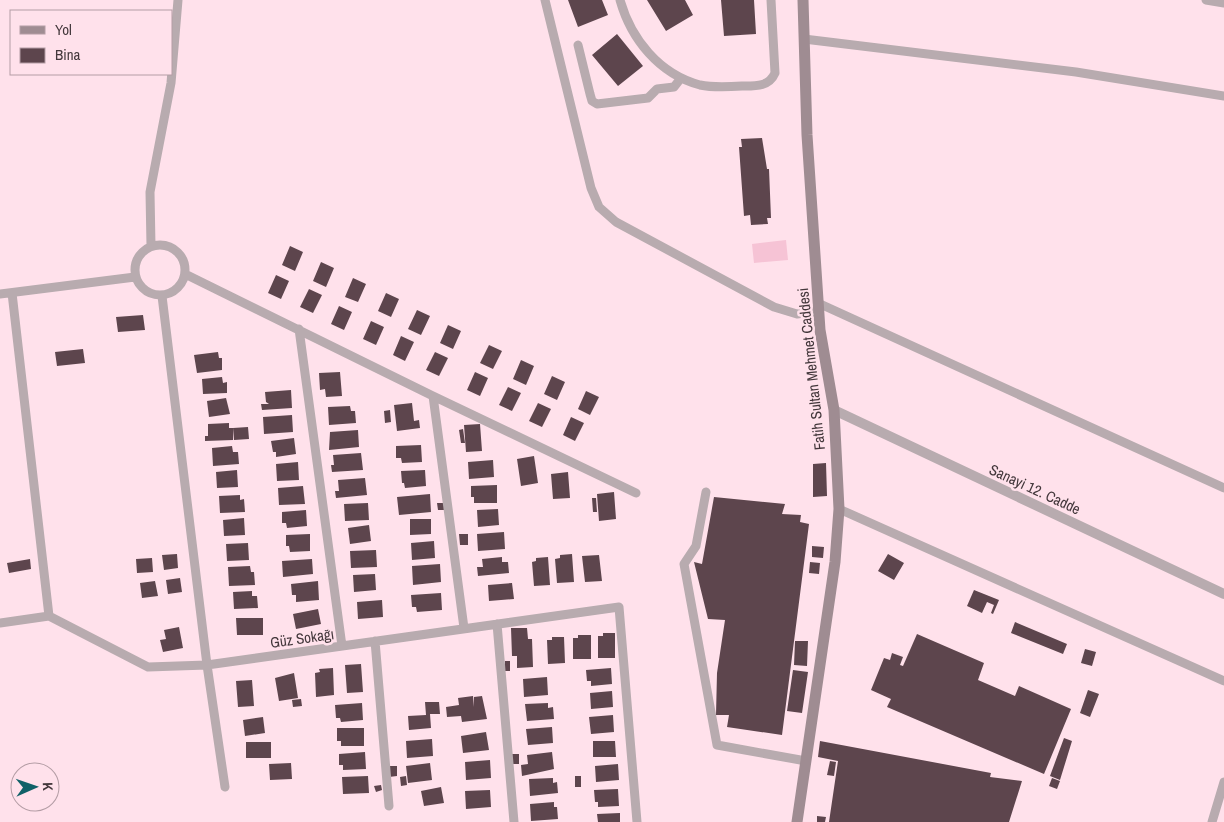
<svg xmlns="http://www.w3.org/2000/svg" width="1224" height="822" font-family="'Archivo Narrow',sans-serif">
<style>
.green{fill:#f6c3d5}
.building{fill:#5d454d}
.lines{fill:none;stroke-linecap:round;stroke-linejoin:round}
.minor{stroke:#b8abaf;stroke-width:9}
.tertiary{stroke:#b8abaf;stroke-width:10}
.secondary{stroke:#9f8c92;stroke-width:11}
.labels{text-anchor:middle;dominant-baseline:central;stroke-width:5;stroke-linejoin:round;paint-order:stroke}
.street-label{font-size:15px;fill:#43373b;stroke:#ffe1eb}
</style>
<rect width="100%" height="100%" fill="#ffe1eb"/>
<!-- green -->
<path class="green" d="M786 240 788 260 754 263 752 244Z"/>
<!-- building -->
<path class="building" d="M568 0H602L608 15 578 27Z
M647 0H685L693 15 666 31Z
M721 0H754L756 34 724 36Z
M617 34 643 66 618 86 592 55Z
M762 138 767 169H769L771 218H767L768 224 751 225 750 215 744 216 739 147H742L741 139Z
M290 246 303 252 295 271 282 265Z
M321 262 334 268 326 287 313 281Z
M276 275 289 281 281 299 268 293Z
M353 278 366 284 358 302 345 297Z
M309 289 322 295 313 313 300 307Z
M386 293 399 299 391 317 378 311Z
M339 306 352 312 344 330 331 324Z
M417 310 430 316 421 335 408 329Z
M143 315 145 330 118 332 116 317Z
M371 321 384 327 376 345 363 339Z
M448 325 461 331 453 349 440 343Z
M401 336 414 342 405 361 393 355Z
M489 345 502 351 493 369 480 363Z
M83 349 85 363 57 366 55 352Z
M218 352 219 358H222V370L197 373 194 355Z
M435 352 448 358 439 376 426 370Z
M521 360 534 366 526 385 513 379Z
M340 372 342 396 326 397 325 389 320 390 319 373Z
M475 372 488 378 480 396 467 390Z
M552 376 565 382 557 400 544 394Z
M222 377 223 383 227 382V393L203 394 202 379Z
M508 387 521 393 512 411 499 405Z
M291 390 292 408 262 410 261 404H269L266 402 265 392Z
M586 391 599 397 590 415 578 409Z
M226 398 230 414 209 417 207 401Z
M412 403 414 421 419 420 420 428 397 431 394 405Z
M538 403 551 409 542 427 529 421Z
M350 406 351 411H355L356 423 329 425 328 407Z
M390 410 391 422 385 423 384 411Z
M292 415 293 432 264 434 263 417Z
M571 417 584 423 575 441 563 435Z
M229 423V428H233V440L205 441V436H208V424Z
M480 424 482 451 466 452 464 425Z
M248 427 249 439 234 440 233 428Z
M463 429 465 443H461L459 430Z
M358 430 359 447 329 450 330 432Z
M294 438 296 454 276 457V452H273L271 441Z
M421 445 422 462 402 463 401 458H396V446Z
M232 446 233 452H238L239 464 213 466 212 448Z
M361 453 363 470 332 472 331 465H334L333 455Z
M534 456 538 483 521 486 517 459Z
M493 460 494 477 469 479 468 462Z
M298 462 299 480 277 481 276 464Z
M826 463 827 496 813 497V464Z
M237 470 238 487 217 488 216 472Z
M425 470 426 486 405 488 404 483H402L401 471Z
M568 472 570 498 553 499 551 474Z
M365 478 367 495 336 498 335 491H339L338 480Z
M497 485V503H474V497H471V486Z
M303 486 305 504 279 505 278 488Z
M614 492 616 519 599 521 597 494Z
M430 494 431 512 399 515 397 497Z
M240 495V500L244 499 245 512 220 513 219 496Z
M714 497 785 504 782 514 801 515 800 522 809 524 782 735 727 727 729 715H716L717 673 725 620 708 619 694 562 702 564Z
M592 498H596L597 512H593Z
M368 503 369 520 345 521 344 504Z
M437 503H444L445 510H438Z
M498 509 499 525 478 527 477 510Z
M306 510 307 526 287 528 286 523H282V512Z
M244 518 245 535 224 536 223 520Z
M410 519H431V534L410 535Z
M369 525 371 541 350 544 348 528Z
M504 532 505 549 478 551 477 534Z
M310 534V551L290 552 289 546H286V535Z
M459 534H468V545H460Z
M434 541 435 558 412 560 411 543Z
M248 543 249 560 227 561 226 544Z
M812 546 824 547 823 558 812 557Z
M376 550 377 567 351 568 350 551Z
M177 554 178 568 164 570 162 555Z
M572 554 574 582 557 583 555 559 560 558V555Z
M888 554 904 563 894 580 878 571Z
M599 555 602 581 585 582 582 556Z
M502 557V562H508L509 573 478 576 477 567H483L482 559Z
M548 557 550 585 534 586 532 562 536 561V558Z
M152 558 153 572 137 573 136 559Z
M30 559 31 569 9 573 7 563Z
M312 559 313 574 283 577 282 561Z
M810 562 820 563 819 574 809 573Z
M440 564 441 582 413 585 412 566Z
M250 566 251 572H254L255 585 229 586 228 567Z
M375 574 376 590 354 592 353 575Z
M180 578 182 592 168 594 166 580Z
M155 581 158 596 142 598 140 583Z
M318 581 319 600 296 602V595H292L291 584Z
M512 583 514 599 489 601 488 585Z
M974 590 999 600 993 614 991 613 994 605 987 602 982 613 967 606Z
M252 591V596H257L258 608 234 609 233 592Z
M441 593 442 610 417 612 416 607H412L411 595Z
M382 600 383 617 358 619 357 602Z
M318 609 321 624 296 629 293 614Z
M236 618H263V635H237Z
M1015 622 1067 644 1063 654 1011 633Z
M179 627 183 648 163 652 160 640 166 639 164 630Z
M511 628H527L528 639H532L533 667 517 668V656H512Z
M603 633H615V658H598V636H603Z
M917 634 984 663 978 680 1015 696 1019 686 1071 709 1044 774 887 707 891 699 871 690 884 658 890 660 892 653 903 657 900 665 903 666Z
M578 635H591V659H573V638H578Z
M552 637H564L565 663 548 664 547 640H552Z
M795 641H808L807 666 794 665Z
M1085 649 1096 652 1092 666 1081 663Z
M505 661H510V671H505Z
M361 664 363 692 347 693 345 665Z
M333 668 334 695 316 697 315 673 320 672 319 669Z
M611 668 612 684 591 686V681H587L586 670Z
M793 670 808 672 802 713 787 711Z
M294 673 298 698 279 701 275 678Z
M547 677 548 695 524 697 523 679Z
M252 680 254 706 238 707 236 681Z
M1088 690 1099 694 1090 717 1080 713Z
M612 691 613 707 591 709 590 693Z
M473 696 474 707V697L482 696 487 719 462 722 461 716 447 717 446 707 459 705 458 698Z
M301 699 302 706 293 707 292 700Z
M425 702H439L440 714H430L431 728 409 730 408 716 426 715Z
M362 703 363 720 341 722 340 718H336L335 705Z
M548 703V708L553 707 554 719 527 721 525 704Z
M613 715 614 732 591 734 589 717Z
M263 717 265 733 245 736 243 720Z
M552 727 553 743 528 745 526 729Z
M337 728H364V746H341V741H337Z
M486 732 489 750 463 753 461 736Z
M1064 738 1072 741 1060 780 1050 776Z
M432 739 433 756 407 758 406 741Z
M593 741H615L616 757H593Z
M820 741 991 773 990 777 1022 781 1009 822H829L838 761 818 757Z
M246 742H271V758H246Z
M365 752 366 769 343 770V765H339V754Z
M552 752 554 769 522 776 521 765 528 764 527 755Z
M512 754H519V764H511Z
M490 760 491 778 466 780 465 762Z
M830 761 836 762 834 776 827 775Z
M291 763 292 779 270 780 269 764Z
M430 763 432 780 408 783 406 766Z
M618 764 619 780 596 782 595 766Z
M388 766H397V776L389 777Z
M368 776 369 793 343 794 342 777Z
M406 776 407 785 401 786 400 777Z
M575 776H581V787H575Z
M553 778V783L557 782 558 793 530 796 529 779Z
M1052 778 1060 781 1057 789 1049 786Z
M381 785 382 790 376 792 374 786Z
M441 787 444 803 424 806 421 791Z
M618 789 619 806 598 807V802H595L594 790Z
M490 790 491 807 466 809 465 791Z
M554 802V807H557L558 819 531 821 530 804Z
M620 813V822H598L597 814Z
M817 816 826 817 825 822H817Z"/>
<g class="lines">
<!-- minor -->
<path class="minor" d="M545 0 591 188 599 207 616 222 774 307 797 314 819 311
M620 0C631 39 659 74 700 85 714 88 728 87 742 86 755 86 769 87 775 73L771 0
M1206 0 1224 3
M804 39 1076 72 1224 96
M578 45 590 94 592 101 597 104 648 98 657 89 674 87 681 78
M135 270a25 25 0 1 1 50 0a25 25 0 1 1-50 0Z
M151 246 150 192 171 83 178 0
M185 274 433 396 636 493
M12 293 49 616
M0 294 135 277
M162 296 207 665 225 787
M818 303 1224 488
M299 329 342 646
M433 396 464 628
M706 492 696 546 684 564 717 745 806 761
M839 509 1224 681
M0 623 49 616 148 667 207 665 619 607 637 822
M497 624 514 822
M375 641 389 806
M1212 822 1224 782"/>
<!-- tertiary -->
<path class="tertiary" d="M834 410 1224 594"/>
<!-- secondary -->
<path class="secondary" d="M797 822 835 562 839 509 834 410 820 330 807 135 803 0"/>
</g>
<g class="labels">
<!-- street labels -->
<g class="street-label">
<text transform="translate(811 369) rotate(-96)">Fatih Sultan Mehmet Caddesi</text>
<text transform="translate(1035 489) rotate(25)">Sanayi 12. Cadde</text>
<text transform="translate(302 638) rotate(-8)">Güz Sokağı</text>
</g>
</g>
<!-- legend -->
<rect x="10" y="10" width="162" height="65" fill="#ffe1eb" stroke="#b49da5"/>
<rect x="20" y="26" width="25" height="8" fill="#9f8c92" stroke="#b49da5"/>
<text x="55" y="35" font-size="15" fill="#43373b">Yol</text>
<rect x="20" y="48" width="25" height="15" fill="#5d454d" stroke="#b49da5"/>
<text x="55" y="60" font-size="15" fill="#43373b">Bina</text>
<!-- north arrow -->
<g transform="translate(35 787) rotate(88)"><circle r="24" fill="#ffe1eb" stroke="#b49da5"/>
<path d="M0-4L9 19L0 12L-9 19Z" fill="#116168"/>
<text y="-8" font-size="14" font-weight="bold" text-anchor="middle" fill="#43373b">K</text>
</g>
</svg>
